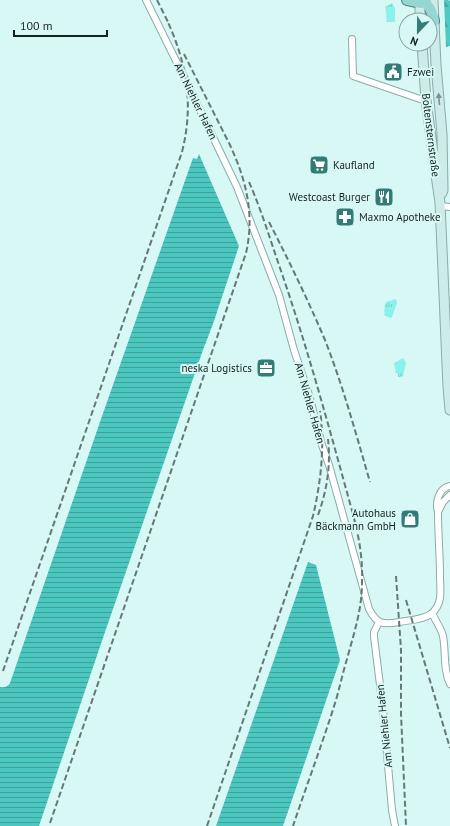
<svg xmlns="http://www.w3.org/2000/svg" width="450" height="826" font-family="'PT Sans',sans-serif">
<style>
.forest{fill:url(#forest-firs)}
.park{fill:url(#park-tufts)}
.water{fill:url(#water-rules)}
.lines{fill:none;stroke-linecap:round;stroke-linejoin:round}
.minor-casing{stroke:#8daba8;stroke-width:8}
.secondary-casing{stroke:#8daba8;stroke-width:11}
.primary-casing{stroke:#3e8582;stroke-width:12}
.minor{stroke:#fff;stroke-width:6}
.secondary{stroke:#ccebe9;stroke-width:9}
.primary{stroke:#98d6d3;stroke-width:10}
.rail{stroke:#647877;stroke-width:2;stroke-dasharray:6 3;stroke-linecap:butt}
.oneway{fill:#7a908f}
.labels{text-anchor:middle;dominant-baseline:central;stroke-width:4;stroke-linejoin:round;paint-order:stroke}
.poi-label{font-size:11px;fill:#152120;stroke:#d8f8f5;text-anchor:start}
.street-label{font-size:11px;fill:#152120;stroke:#d8f8f5}
</style>
<defs>
<pattern id="forest-firs" width="22" height="20" patternUnits="userSpaceOnUse"><rect width="22" height="20" fill="#4fc9c3"/><path d="M5 1l3.5 6h-7zM16 11l3.5 6h-7z" fill="#44aca7"/></pattern>
<pattern id="park-tufts" width="24" height="20" patternUnits="userSpaceOnUse"><rect width="24" height="20" fill="#8bf2eb"/><path d="M3 7l-1-3M5 7V3M7 7l1-3M15 17l-1-3M17 17v-4M19 17l1-3" fill="none" stroke="#77cfc9"/></pattern>
<pattern id="water-rules" width="6" height="5" patternUnits="userSpaceOnUse"><rect width="6" height="5" fill="#4cc7c0"/><path d="M0 2.5h6" fill="none" stroke="#3ea19c"/></pattern>
</defs>
<rect width="100%" height="100%" fill="#d8f8f5"/>
<!-- forest -->
<path class="forest" d="M444 0H448L450 1V46L446 47Z"/>
<!-- park -->
<path class="park" d="M392 3 395 8V22H386C387 19 386 10 385 7Z
M396 299 397 303 392 317 390 318 384 315 385 312 384 311 385 308 384 307 386 302Z
M403 358 406 363 403 376 400 377H398V374L395 372 396 370 395 369 394 363Z"/>
<!-- water -->
<path class="water" d="M199 154 239 246 213 324 203 350 105 632 39 826H0V687C5 688 7 687 10 683L101 419 193 158 197 159Z
M308 562 316 565 340 660 283 826H216Z"/>
<g class="lines">
<!-- minor casing -->
<g class="minor-casing">
<path id="minor" d="M146 0 186 81 237 187 279 295 294 350 309 395 322 445 329 465 369 609C377 624 382 625 399 622 409 620 423 620 431 614 436 610 439 604 440 598 441 591 440 583 440 576 440 555 438 533 438 512 435 502 439 488 450 486
M352 39 353 76 420 99 426 100
M441 206 450 207
M438 512 443 502 450 495
M432 613C435 620 441 628 443 636 446 651 443 670 450 684
M379 622 374 632V637L383 709 392 810 395 826"/>
</g>
<!-- secondary casing -->
<g class="secondary-casing">
<path id="secondary" d="M433 0 436 65 442 134 443 190 442 193
M420 3V20
M422 44 426 100 436 175 440 203 448 387 450 410"/>
</g>
<!-- primary casing -->
<g class="primary-casing">
<path id="primary" d="M407 0 420 3 426 1
M420 0C431 6 431 10 434 21"/>
</g>
<!-- minor -->
<use href="#minor" class="minor"/>
<!-- secondary -->
<use href="#secondary" class="secondary"/>
<!-- primary -->
<use href="#primary" class="primary"/>
<!-- rail -->
<path class="rail" d="M157 0 169 24
M184 54 231 147
M249 182C261 209 270 239 280 268 307 346 329 427 351 507 358 532 363 556 362 582 362 610 354 633 347 659 343 672 340 686 336 700 323 742 307 784 293 826
M269 222C289 261 308 300 325 340 343 386 356 434 370 482
M318 515C327 491 331 464 328 439
M396 576 401 650V714L406 826
M406 600 450 748
M3 671 182 152C194 104 187 63 166 18
M50 823 246 253C255 214 246 179 229 143
M207 826 313 516C321 482 325 445 320 411"/>
</g>
<!-- one-way arrows -->
<defs><path id="oneway-solid" d="M-6-.8H1V-3.2L6.5 0L1 3.2V.8H-6Z"/></defs>
<use class="oneway" href="#oneway-solid" transform="translate(439 99) rotate(-95)"/>
<!-- icons -->
<defs>
<g id="civic-square" transform="scale(1)"><rect x="-9" y="-9" width="18" height="18" rx="4" fill="#337b77" stroke="#d8f8f5"/><path d="M-.6-6.5H3V-4.5H.6V-3L4-1V1h2V6H-6V1h2V-1L-.6-3ZM-1.2 2.5V6h2.4V2.5Z" fill="#fff"/></g>
<g id="supermarket-square" transform="scale(1)"><rect x="-9" y="-9" width="18" height="18" rx="4" fill="#337b77" stroke="#d8f8f5"/><path d="M-6-5.5h2.5l.6 2H6L4.5 2H-2.5L-4.4-4H-6ZM-1.5 3.2a1.3 1.3 0 1 0 .1 0ZM3 3.2a1.3 1.3 0 1 0 .1 0Z" fill="#fff"/></g>
<g id="restaurant-square" transform="scale(1)"><rect x="-9" y="-9" width="18" height="18" rx="4" fill="#337b77" stroke="#d8f8f5"/><path d="M-5-6h1v4h1v-4h1v4h1v-4h1v5L-1.5 .5V6h-2V.5L-5-1ZM5-6V6H3V1.5H1.5Q1.5-4 5-6Z" fill="#fff"/></g>
<g id="pharmacy-square" transform="scale(1)"><rect x="-9" y="-9" width="18" height="18" rx="4" fill="#337b77" stroke="#d8f8f5"/><path d="M-2-6h4v4h4v4h-4v4h-4v-4h-4v-4h4Z" fill="#fff"/></g>
<g id="office-square" transform="scale(1)"><rect x="-9" y="-9" width="18" height="18" rx="4" fill="#337b77" stroke="#d8f8f5"/><path d="M-6-3h4V-5.5h4V-3h4V5H-6ZM-1-4.5V-3h2v-1.5ZM-6 0V1H6V0Z" fill="#fff"/></g>
<g id="shop-square" transform="scale(1)"><rect x="-9" y="-9" width="18" height="18" rx="4" fill="#337b77" stroke="#d8f8f5"/><path d="M-5-2.5h2.3a2.7 3.5 0 0 1 5.4 0H5L5.5 6h-11ZM-1.5-2.5h3a1.5 2.3 0 0 0-3 0Z" fill="#fff"/></g>
</defs>
<g fill-rule="evenodd">
<use href="#civic-square" x="393" y="72"/>
<use href="#supermarket-square" x="319" y="165"/>
<use href="#restaurant-square" x="384" y="197"/>
<use href="#pharmacy-square" x="345" y="217"/>
<use href="#office-square" x="266" y="368"/>
<use href="#shop-square" x="410" y="519"/>
</g>
<g class="labels">
<!-- poi labels -->
<g class="poi-label">
<text x="407" y="72">Fzwei</text>
<text x="333" y="165">Kaufland</text>
<text x="370" y="197" text-anchor="end">Westcoast Burger</text>
<text x="359" y="217">Maxmo Apotheke</text>
<text x="252" y="368" text-anchor="end">neska Logistics</text>
<text x="396" y="513" text-anchor="end">Autohaus<tspan x="396" dy="13">Bäckmann GmbH</tspan></text>
</g>
<!-- street labels -->
<g class="street-label">
<text transform="translate(196 101) rotate(64)">Am Niehler Hafen</text>
<text transform="translate(431 135) rotate(83)">Boltensternstraße</text>
<text transform="translate(310 403) rotate(74)">Am Niehler Hafen</text>
<text transform="translate(384 726) rotate(-96)">Am Niehler Hafen</text>
</g>
</g>
<!-- north arrow -->
<g transform="translate(418 32) rotate(202)"><circle r="19" fill="#d8f8f5" stroke="#8aa2a0"/>
<path d="M0-3L7 15L0 10L-7 15Z" fill="#337b77"/>
<text y="-6" font-size="11" font-weight="bold" text-anchor="middle" fill="#152120">N</text>
</g>
<!-- scale -->
<path d="M14 30v6h93v-6" fill="none" stroke="#152120" stroke-width="2"/>
<text x="20" y="30" font-size="12" fill="#152120" stroke="#d8f8f5" stroke-width="3" paint-order="stroke">100 m</text>
</svg>
